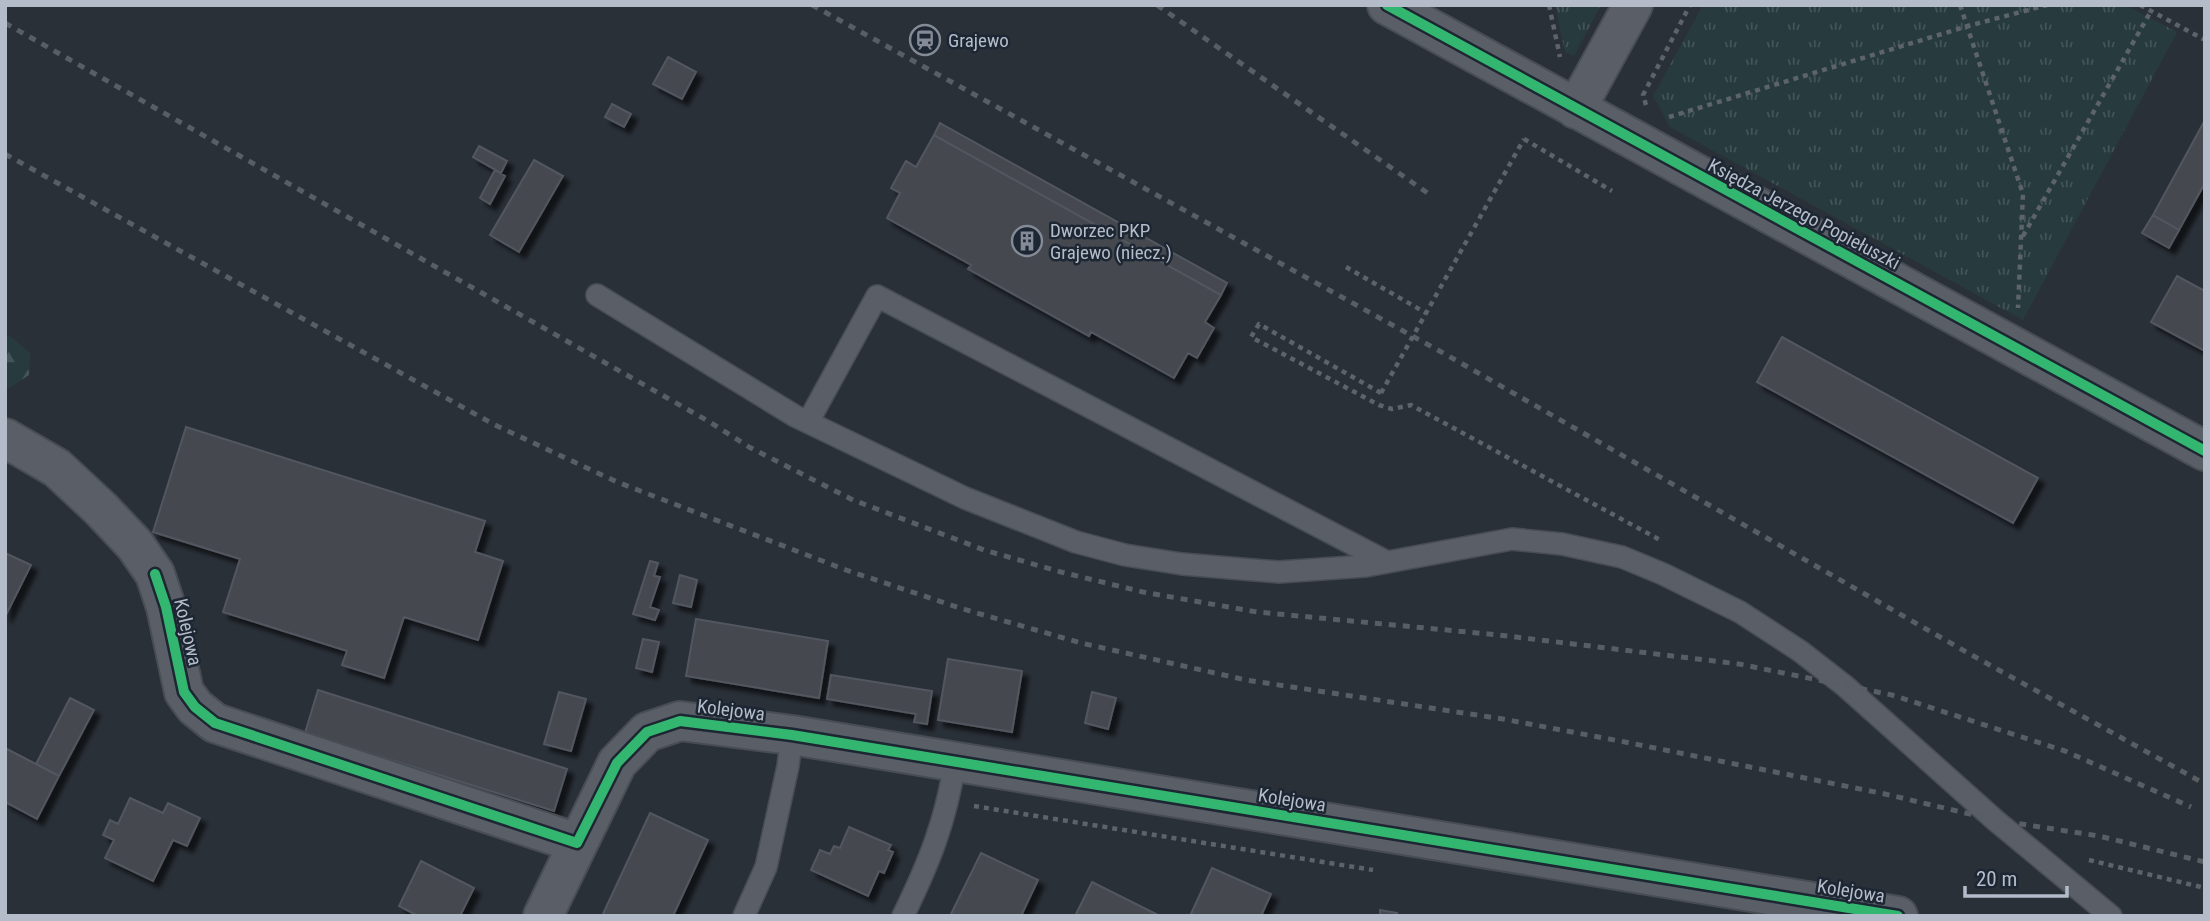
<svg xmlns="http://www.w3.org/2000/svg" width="2210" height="921" font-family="'Roboto Condensed',sans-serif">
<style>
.grass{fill:url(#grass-tufts)}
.forest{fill:url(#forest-firs)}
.building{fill:#444950;stroke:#52575f;stroke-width:2;filter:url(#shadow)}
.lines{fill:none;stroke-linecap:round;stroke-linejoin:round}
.lane-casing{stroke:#484c53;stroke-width:24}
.street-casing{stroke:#484c53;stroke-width:42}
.path{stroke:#5d636a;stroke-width:4.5;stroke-dasharray:5 5;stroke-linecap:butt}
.lane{stroke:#5a5e66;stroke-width:21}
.street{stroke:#5a5e66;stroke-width:38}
.rail{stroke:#595d64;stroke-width:5;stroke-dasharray:7 7;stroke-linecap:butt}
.path-bridge{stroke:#5d636a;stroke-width:4.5;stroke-dasharray:5 5;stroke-linecap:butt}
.cycleway-casing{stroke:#1d2633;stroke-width:15}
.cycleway{stroke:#33b770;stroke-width:10}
.labels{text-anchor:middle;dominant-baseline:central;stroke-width:5;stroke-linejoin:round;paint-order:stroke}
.poi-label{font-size:19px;fill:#b4bcc9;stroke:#1d2633;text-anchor:start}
.street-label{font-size:19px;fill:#b4bcc9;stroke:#1d2633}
</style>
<defs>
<pattern id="grass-tufts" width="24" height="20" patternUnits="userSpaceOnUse" patternTransform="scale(1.75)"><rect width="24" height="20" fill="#273a3e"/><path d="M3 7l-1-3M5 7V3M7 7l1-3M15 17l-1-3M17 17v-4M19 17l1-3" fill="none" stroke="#445559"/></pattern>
<pattern id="forest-firs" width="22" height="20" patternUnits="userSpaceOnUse" patternTransform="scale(1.75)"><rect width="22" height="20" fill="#273a3e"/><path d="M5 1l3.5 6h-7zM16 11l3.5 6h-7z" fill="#445559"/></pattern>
<filter id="shadow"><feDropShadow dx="6" dy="6" stdDeviation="2" flood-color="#0009"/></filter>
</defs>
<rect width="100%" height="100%" fill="#2a3038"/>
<!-- grass -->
<path class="grass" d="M1555 5H1601L1574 56 1565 52Z
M1703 5H2125L2177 32 2023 320 1670 127 1653 96Z"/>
<!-- forest -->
<path class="forest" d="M5 336H10L30 353 29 375 11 387 5 388Z"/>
<!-- building -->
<path class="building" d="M668 57 696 72 682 99 653 84Z
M612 104 631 114 624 127 605 117Z
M2205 120V183L2179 230 2153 215Z
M940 123 1227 283 1221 295 934 135Z
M934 135 1221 295 1205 322 1214 328 1197 358 1188 353 1174 378 1091 332 1089 336 968 269 971 265 887 218 900 193 891 188 906 161 916 167Z
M479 146 507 161 501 173 473 157Z
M534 160 563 176 519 252 490 235Z
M495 170 505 176 490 204 480 198Z
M2153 215 2179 230 2169 248 2142 233Z
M2177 276 2205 291V351L2151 322Z
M1782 337 2038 478 2013 523 1757 382Z
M186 427 485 521 475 552 503 561 478 640 404 617 384 678 342 665 347 651 223 612 240 559 153 532Z
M5 553 31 565 5 617Z
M650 561 658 563 654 576 660 577 650 607 659 610 655 620 633 614Z
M680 575 697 580 691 607 673 603Z
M696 619 828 641 819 698 686 676Z
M643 639 659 642 652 672 636 668Z
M948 659 1022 671 1012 732 938 720Z
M831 675 932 691 927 724 914 722 916 714 827 699Z
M318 690 567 769 554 811 305 733Z
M559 692 586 699 571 751 544 744Z
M1092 692 1116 698 1108 729 1085 723Z
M70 698 94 710 59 776 36 764Z
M5 748 59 776 37 819 5 802Z
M130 798 163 813 168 803 200 818 187 846 173 840 153 881 105 858 114 840 103 835 110 820 118 824Z
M650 813 708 840 673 916H602Z
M849 827 891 845 888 850 893 852 884 873 879 871 868 896 811 870 820 850 830 854 834 846 840 848Z
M981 853 1038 880 1021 916H950Z
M421 861 474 888 460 916H418L399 906Z
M1212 868 1271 894 1261 916H1190Z
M1092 882 1160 916H1075Z
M1380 910 1397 913 1396 916H1380Z"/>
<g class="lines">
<!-- lane casing -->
<g class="lane-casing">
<path id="lane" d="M597 295 795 416 965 498 1076 542 1125 555 1182 564 1279 572 1366 566 1512 539 1562 544 1622 557 1663 574 1740 612 1800 651 1845 686 1995 820 2111 916
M808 422 877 296 1387 562
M744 916 766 867 788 766 792 735
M903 916C929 863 946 821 955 762"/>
</g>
<!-- street casing -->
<g class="street-casing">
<path id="street" d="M1387 5 2205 451
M1576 109 1633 5
M5 438 57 468 101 509 135 545 155 574 166 607 184 692 195 707 215 723 577 843
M543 916 617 763 647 732 680 721 792 735 1898 916"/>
</g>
<!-- path -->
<path class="path" d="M1549 5 1560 57
M1960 5 2023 194 2018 308
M2140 5 2205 40
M1646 105 1643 95 1690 5
M1669 117 1968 26 2047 5
M1524 139 1612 191
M2023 236 2151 11
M1346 267 1426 313
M1381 393 1259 324 1251 337 1379 405 1392 409 1411 405 1662 541
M974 806 1373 870
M2089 860 2205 888"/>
<!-- lane -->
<use href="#lane" class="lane"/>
<!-- street -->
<use href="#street" class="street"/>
<!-- rail -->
<path class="rail" d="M812 5 1445 354 1968 653 2205 784
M1157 5 1429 194
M5 23 708 421 749 447 853 500 984 550 1061 572 1143 592 1257 612 1499 635 1739 664 1892 695 2065 751 2191 807
M5 154 495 425 617 482 846 570 963 609 1081 643 1246 680 1503 719 1625 742 1885 794 1995 820 2099 836 2205 862"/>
<!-- path-bridge -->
<path class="path-bridge" d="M1381 393 1524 139"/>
<!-- cycleway casing -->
<g class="cycleway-casing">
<path id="cycleway" d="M1387 5 2205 451
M155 574 166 607 184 692 195 707 215 723 577 843 617 763 647 732 680 721 792 735 1898 916"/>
</g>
<!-- cycleway -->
<use href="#cycleway" class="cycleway"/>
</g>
<!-- icons -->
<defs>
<g id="station-ring" transform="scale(1.575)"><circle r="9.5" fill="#1d2633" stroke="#848b96" stroke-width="1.5"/><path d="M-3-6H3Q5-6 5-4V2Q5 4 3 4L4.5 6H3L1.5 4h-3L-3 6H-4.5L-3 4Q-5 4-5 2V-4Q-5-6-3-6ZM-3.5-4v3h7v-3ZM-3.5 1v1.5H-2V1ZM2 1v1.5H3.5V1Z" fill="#848b96"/></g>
<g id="building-ring" transform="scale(1.575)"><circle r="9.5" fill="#1d2633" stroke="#848b96" stroke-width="1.5"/><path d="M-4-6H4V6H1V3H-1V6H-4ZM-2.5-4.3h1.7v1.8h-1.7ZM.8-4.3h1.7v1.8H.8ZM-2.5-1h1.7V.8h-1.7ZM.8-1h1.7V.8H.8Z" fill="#848b96"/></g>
</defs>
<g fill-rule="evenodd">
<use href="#station-ring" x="925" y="40"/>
<use href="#building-ring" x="1027" y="241"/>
</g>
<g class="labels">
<!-- poi labels -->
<g class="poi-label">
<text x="948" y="40">Grajewo</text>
<text x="1050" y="230">Dworzec PKP<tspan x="1050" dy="22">Grajewo (niecz.)</tspan></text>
</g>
<!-- street labels -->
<g class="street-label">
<text transform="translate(1804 214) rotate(28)">Księdza Jerzego Popiełuszki</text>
<text transform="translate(188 632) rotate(77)">Kolejowa</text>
<text transform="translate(731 710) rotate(7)">Kolejowa</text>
<text transform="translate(1292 800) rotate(9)">Kolejowa</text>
<text transform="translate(1851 891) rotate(9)">Kolejowa</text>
</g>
</g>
<!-- border -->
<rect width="2210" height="921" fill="none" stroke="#b4bcc9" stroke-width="14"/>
<!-- scale -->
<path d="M1965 886v10h102v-10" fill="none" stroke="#b4bcc9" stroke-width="3.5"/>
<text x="1976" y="886" font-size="21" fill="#b4bcc9" stroke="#1d2633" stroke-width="5" paint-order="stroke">20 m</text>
</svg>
